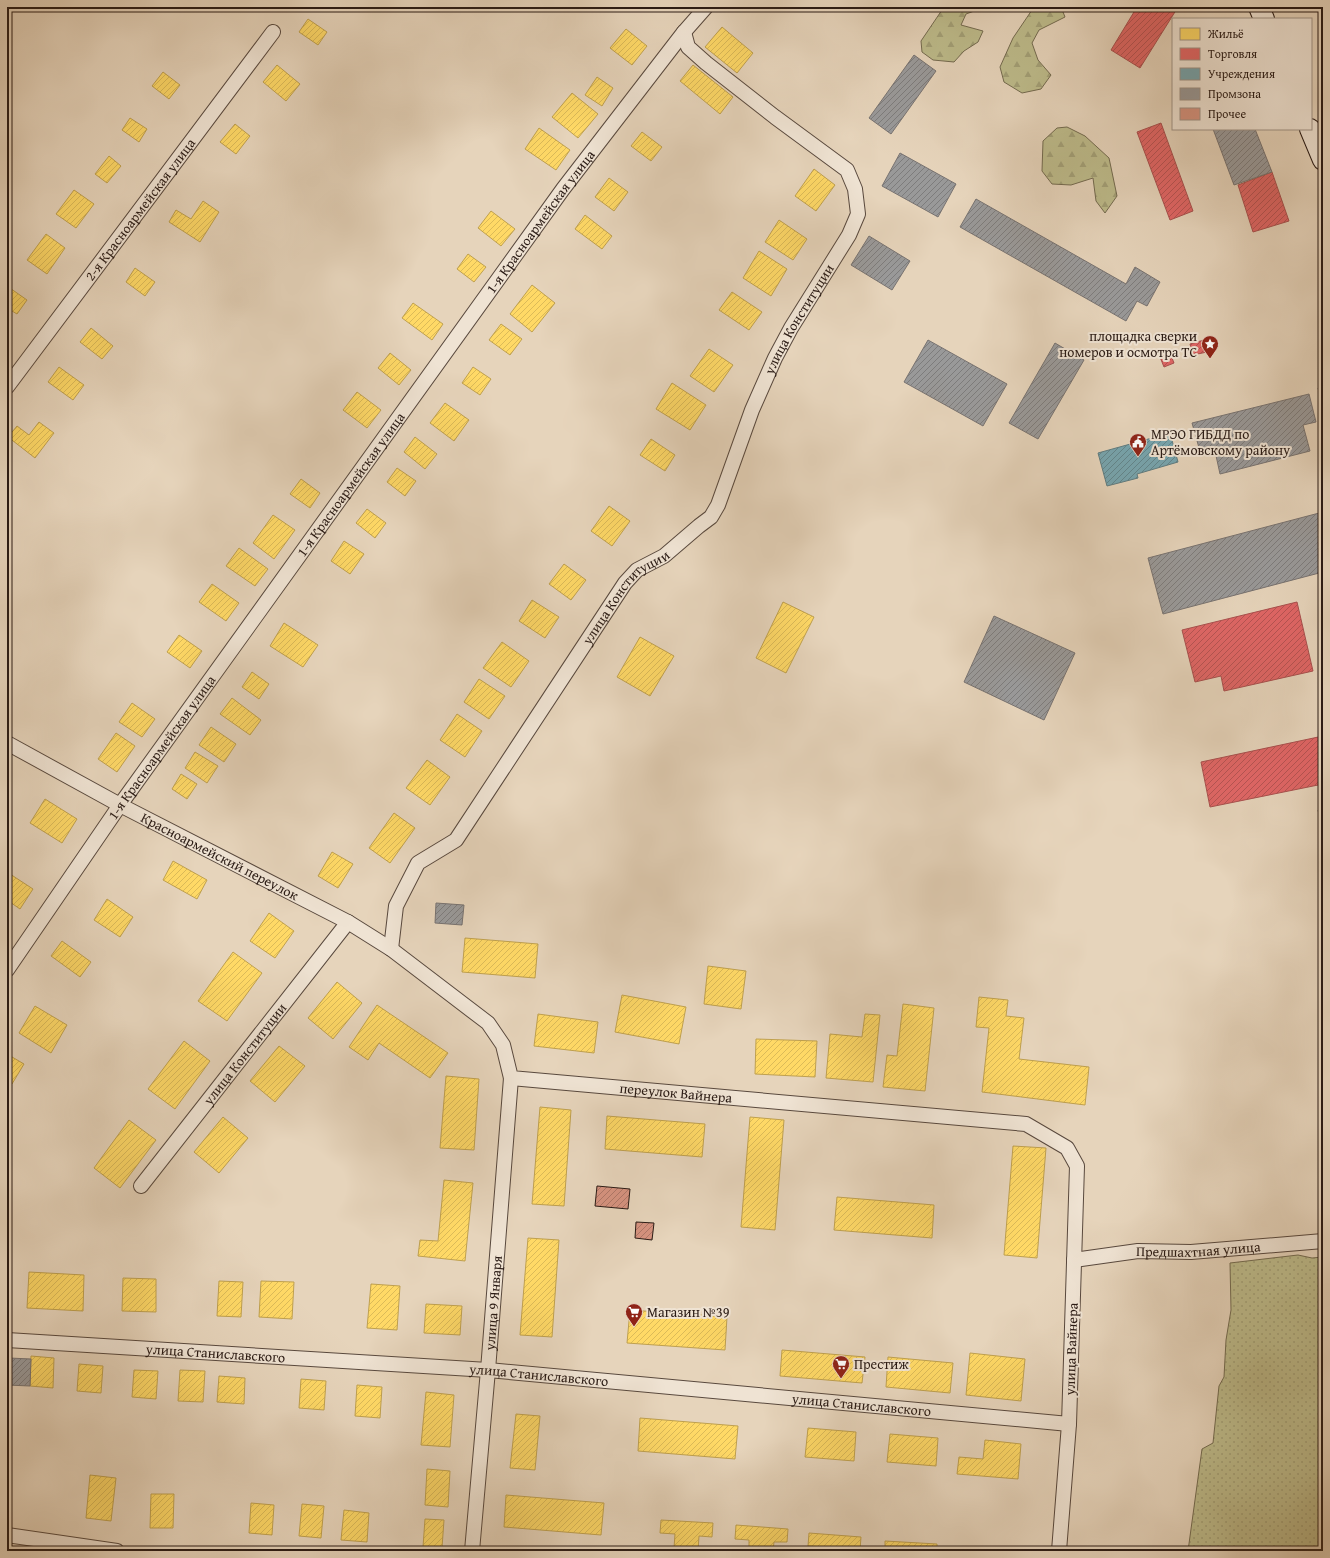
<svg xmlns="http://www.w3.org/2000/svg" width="1330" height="1558" font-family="'Gentium Book Plus',serif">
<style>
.forest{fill:url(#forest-firs);stroke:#746b50}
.garden{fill:url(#garden-dots);stroke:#746b50}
.homes{fill:url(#homes-hatch);stroke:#bfa04e}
.shops{fill:url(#shops-hatch);stroke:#a9504e}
.public{fill:url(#public-hatch);stroke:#5f7c81}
.industry{fill:url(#industry-hatch);stroke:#787371}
.building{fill:url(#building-hatch);stroke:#2a1b15}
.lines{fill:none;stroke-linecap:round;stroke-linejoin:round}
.minor-casing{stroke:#59493e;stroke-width:16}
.secondary-casing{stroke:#2a1b15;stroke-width:22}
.minor{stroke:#efe3d3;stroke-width:14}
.secondary{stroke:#efe3d3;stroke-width:20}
.labels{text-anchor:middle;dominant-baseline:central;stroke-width:4;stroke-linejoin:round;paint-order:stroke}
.street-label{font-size:14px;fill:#2a1b15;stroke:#efe3d3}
.poi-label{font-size:14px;fill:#2a1b15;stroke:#efe3d3;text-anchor:start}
</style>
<defs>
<pattern id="forest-firs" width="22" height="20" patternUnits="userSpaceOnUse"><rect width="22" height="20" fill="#bdbb8b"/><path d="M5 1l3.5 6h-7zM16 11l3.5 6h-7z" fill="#a3a077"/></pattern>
<pattern id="garden-dots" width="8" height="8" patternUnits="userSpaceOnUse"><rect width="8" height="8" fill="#bdbb8b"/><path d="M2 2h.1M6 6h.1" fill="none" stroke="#a3a077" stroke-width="1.8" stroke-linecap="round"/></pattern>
<pattern id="homes-hatch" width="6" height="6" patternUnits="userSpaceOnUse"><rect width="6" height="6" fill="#ffd966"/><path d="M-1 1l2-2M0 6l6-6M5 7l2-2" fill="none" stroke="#dbba58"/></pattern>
<pattern id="shops-hatch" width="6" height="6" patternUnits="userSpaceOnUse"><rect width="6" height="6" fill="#e06666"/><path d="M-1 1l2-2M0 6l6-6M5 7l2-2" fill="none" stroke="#b65353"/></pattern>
<pattern id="public-hatch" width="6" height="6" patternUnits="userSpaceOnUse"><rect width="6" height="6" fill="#76a5af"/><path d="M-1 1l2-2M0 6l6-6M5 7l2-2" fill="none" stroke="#61868d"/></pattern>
<pattern id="industry-hatch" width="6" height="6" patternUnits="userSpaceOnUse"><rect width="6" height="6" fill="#999"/><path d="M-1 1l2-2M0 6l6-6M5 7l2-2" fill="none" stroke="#7d7c7c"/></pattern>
<pattern id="building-hatch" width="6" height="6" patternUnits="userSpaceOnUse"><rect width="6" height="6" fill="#d69380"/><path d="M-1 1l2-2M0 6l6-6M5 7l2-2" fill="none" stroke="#ae7768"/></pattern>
</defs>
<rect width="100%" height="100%" fill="#e6d4bb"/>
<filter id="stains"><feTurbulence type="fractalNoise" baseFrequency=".005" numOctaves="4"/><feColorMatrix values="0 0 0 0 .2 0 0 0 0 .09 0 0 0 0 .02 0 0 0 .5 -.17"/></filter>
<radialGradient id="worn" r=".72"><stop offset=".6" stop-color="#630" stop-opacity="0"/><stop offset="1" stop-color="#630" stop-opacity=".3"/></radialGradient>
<!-- forest -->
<path class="forest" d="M944 7H985L966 14 961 25 983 31 978 42 964 51 954 62 933 60 922 52 921 41Z
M1034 7H1061L1065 17 1039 30 1032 43 1038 60 1051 75 1041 89 1022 93 1004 82 1000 67 1013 38Z
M1067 127 1085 136 1109 158 1117 196 1105 213 1096 201 1093 178 1071 185 1052 184 1042 171 1043 141 1057 128Z"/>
<!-- garden -->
<path class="garden" d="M1298 1255 1312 1258 1323 1257V1551H1188L1202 1449 1213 1443 1219 1386 1224 1377 1226 1340 1231 1310 1230 1263Z"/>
<!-- homes -->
<path class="homes" d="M308 19 327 32 318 45 299 32Z
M722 27 753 53 737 73 705 47Z
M626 29 647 46 632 65 610 48Z
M277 65 300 84 286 101 263 82Z
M693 65 733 97 720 114 680 81Z
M163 72 180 85 169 99 152 86Z
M597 77 613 88 602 106 585 95Z
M572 93 598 114 578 138 552 117Z
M130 118 147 129 139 142 122 130Z
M235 124 250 136 236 154 220 142Z
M539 128 570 150 556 170 525 149Z
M642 132 662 147 651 161 631 146Z
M109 156 121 166 107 183 95 174Z
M814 169 835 185 816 211 795 196Z
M609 178 628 192 614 211 595 197Z
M74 190 94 204 76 228 56 214Z
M203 201 219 212 200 242 169 222 176 210 191 219Z
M491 211 515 229 501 246 478 228Z
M585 215 612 236 602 249 575 229Z
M779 220 807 239 793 260 765 242Z
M46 234 65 248 47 274 27 260Z
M759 251 787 269 771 296 743 278Z
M468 254 486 267 474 282 457 269Z
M135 268 155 282 145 296 126 282Z
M532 285 555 303 532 332 510 314Z
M7 286 27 300 17 314 7 308Z
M732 292 762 312 749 330 719 310Z
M413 303 443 324 432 340 402 318Z
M501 324 522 339 510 355 489 340Z
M91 328 113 346 102 359 80 342Z
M709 349 733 365 714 392 690 376Z
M390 353 411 370 399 385 378 368Z
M59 367 84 385 73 400 48 382Z
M473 367 491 379 480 395 462 383Z
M672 383 706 405 690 430 656 409Z
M357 392 381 410 367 428 343 410Z
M445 403 469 420 454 441 430 423Z
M39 422 54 433 35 458 8 437 17 426 29 435Z
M415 437 437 454 425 469 404 452Z
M651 439 675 455 665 471 640 455Z
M397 468 416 481 405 496 387 482Z
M301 479 320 493 310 508 290 494Z
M609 506 630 521 612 546 591 531Z
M367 509 386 523 375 538 356 523Z
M273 515 295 530 274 559 253 543Z
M344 541 364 554 350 574 331 561Z
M239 548 268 569 255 586 226 566Z
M564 564 586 580 571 600 549 584Z
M212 584 239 603 226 621 199 602Z
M532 600 559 617 545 638 519 621Z
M783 602 814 617 786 673 756 658Z
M284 623 318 645 303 667 270 646Z
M179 635 202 651 190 668 167 652Z
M640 637 674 656 650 696 617 677Z
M502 642 529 661 511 687 483 668Z
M252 672 269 684 259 699 242 687Z
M479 679 505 696 489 719 464 702Z
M232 698 261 720 250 735 220 714Z
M132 703 155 719 142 737 119 722Z
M457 714 482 731 465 757 440 740Z
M211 727 236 744 224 762 199 745Z
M116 733 135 746 117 772 98 759Z
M195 752 218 766 207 783 185 768Z
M427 760 450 777 430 805 406 788Z
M181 774 197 784 187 799 172 789Z
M45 799 77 819 62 843 30 823Z
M394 813 415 828 390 863 369 848Z
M332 852 353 864 338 888 318 876Z
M173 861 207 880 197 899 163 880Z
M10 874 33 889 20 909 7 900V879Z
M107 899 133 917 120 937 94 920Z
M269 913 294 931 275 958 250 941Z
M465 938 538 944 535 978 462 972Z
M62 941 91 962 80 977 51 956Z
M233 952 262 973 227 1021 198 1001Z
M708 966 746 971 741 1009 704 1004Z
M337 982 362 1003 333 1039 308 1018Z
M622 995 686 1007 679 1044 615 1032Z
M979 997 1008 1000 1006 1016 1024 1018 1019 1059 1089 1067 1085 1105 982 1092 989 1028 976 1027Z
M903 1004 934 1008 925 1091 883 1087 887 1055 897 1056Z
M377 1005 448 1053 430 1078 379 1043 368 1060 349 1047Z
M35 1006 67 1025 51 1053 19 1033Z
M538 1014 598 1022 594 1053 534 1046Z
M865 1014 880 1015 873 1082 826 1078 830 1034 862 1037Z
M756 1039 817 1041 815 1077 755 1074Z
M184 1041 210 1061 175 1109 148 1089Z
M279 1046 305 1066 275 1102 250 1081Z
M7 1054 24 1064 12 1084 7 1082Z
M446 1076 479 1079 474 1150 440 1148Z
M540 1107 571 1110 564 1206 532 1204Z
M607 1116 705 1124 702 1157 605 1149Z
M223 1117 248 1138 219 1173 194 1152Z
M750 1117 784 1120 775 1230 741 1227Z
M129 1120 156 1140 120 1188 94 1168Z
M1013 1146 1046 1148 1037 1258 1004 1255Z
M444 1180 473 1183 465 1261 418 1256 420 1240 438 1241Z
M837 1197 934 1205 932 1238 834 1230Z
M528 1238 559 1240 552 1337 520 1335Z
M29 1272 84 1275 83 1311 27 1308Z
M123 1278 156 1279V1312L122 1311Z
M219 1281 243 1282 241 1317 217 1316Z
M261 1281 294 1282 292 1319 259 1317Z
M371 1284 400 1286 397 1330 367 1328Z
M426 1304 462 1306 460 1335 424 1333Z
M630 1310 727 1317 725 1350 627 1343Z
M782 1350 865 1357 862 1383 780 1376Z
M970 1353 1025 1359 1021 1401 966 1395Z
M31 1356 54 1358 53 1388 30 1386Z
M888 1357 953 1363 950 1393 886 1387Z
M79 1364 103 1366 101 1393 77 1391Z
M134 1370 158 1371 156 1399 132 1397Z
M180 1370 205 1371 203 1402 178 1401Z
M219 1376 245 1378 244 1404 217 1402Z
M301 1379 326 1381 324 1410 299 1408Z
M357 1385 382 1387 380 1418 355 1416Z
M426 1392 454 1395 450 1447 421 1445Z
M516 1414 540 1416 535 1470 510 1468Z
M640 1418 738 1426 735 1459 638 1451Z
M808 1428 856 1432 854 1461 805 1457Z
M890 1434 938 1438 936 1466 887 1462Z
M985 1440 1021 1444 1018 1479 957 1474 959 1457 983 1459Z
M427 1469 450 1471 448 1507 425 1505Z
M90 1475 116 1478 111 1521 86 1518Z
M151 1494H174L173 1528H150Z
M506 1495 604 1503 601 1535 504 1527Z
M251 1503 274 1505 272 1535 249 1533Z
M302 1504 324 1506 321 1538 299 1536Z
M344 1510 369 1513 367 1542 341 1540Z
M425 1519 444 1520 442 1548 423 1547Z
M661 1520 713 1523 712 1537 699 1536 698 1551H661V1548H674L675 1534 660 1533Z
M736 1525 788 1529 787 1542H774L773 1551H749V1540L735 1539Z
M809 1533 861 1537 860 1550 847 1549V1551H823V1547L808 1546Z
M885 1541 937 1544V1551H885Z"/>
<!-- shops -->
<path class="shops" d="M1137 7H1178L1140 68 1111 50Z
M1161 123 1193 211 1170 220 1137 132Z
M1272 172 1289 221 1253 232 1238 185Z
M1204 340 1207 352 1193 355 1190 344Z
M1170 353 1174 363 1164 367 1160 357Z
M1297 602 1313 671 1224 691 1221 676 1195 682 1182 630Z
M1323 736V784L1210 807 1201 762Z"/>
<!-- public -->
<path class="public" d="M1170 433 1178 462 1137 474 1138 478 1107 486 1098 453Z"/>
<!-- industry -->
<path class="industry" d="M914 55 936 71 891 134 869 118Z
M1213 129H1255L1272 172 1234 185Z
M900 153 956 184 938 217 882 186Z
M976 199 1126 284 1135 267 1160 282 1147 306 1137 301 1126 321 960 227Z
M869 236 910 261 892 290 851 265Z
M928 340 1007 384 983 426 904 382Z
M1055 343 1084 360 1038 439 1009 423Z
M1323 387V406L1318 388Z
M1309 394 1316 422 1303 425 1310 451 1220 474 1215 451 1201 455 1192 423Z
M1323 512V572L1163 614 1148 558Z
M994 616 1075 653 1044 720 964 682Z
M1323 809V833L1318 810Z
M436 903 464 905 462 925 435 923Z
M9 1358 31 1359 30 1386 7 1385Z"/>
<!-- building -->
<path class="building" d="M597 1186 630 1189 628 1209 595 1206Z
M636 1222 654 1223 652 1240 635 1238Z"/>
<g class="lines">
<!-- minor casing -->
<g class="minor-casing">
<g id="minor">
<path id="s1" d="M7 387 273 32"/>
<path id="s2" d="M7 743 120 805 348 922 391 949 488 1023 503 1045 511 1078 1026 1124 1067 1148 1077 1166 1069 1424 1059 1551"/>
<path id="s3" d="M391 949 396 906 418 863 456 840 625 583 637 570 664 556 699 526 711 517 718 505 752 410 775 358 791 328 849 235 858 214 855 189 847 170 775 117 706 63 688 47 684 32"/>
<path id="s4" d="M7 970 120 805 563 189 684 32 706 7"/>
<path id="s5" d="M141 1186 348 922"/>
<path id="s6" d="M1074 1260 1138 1251 1191 1252 1323 1241"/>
<path id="s7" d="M7 1340 488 1370 1069 1424"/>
<path d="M7 1535 117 1551"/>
<path id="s8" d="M472 1551 488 1370 511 1078"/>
</g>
</g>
<!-- secondary casing -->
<g class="secondary-casing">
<path id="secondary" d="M1259 7 1264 19
M1310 129 1323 160"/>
</g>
<!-- minor -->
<use href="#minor" class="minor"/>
<!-- secondary -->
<use href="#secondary" class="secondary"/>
</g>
<!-- icons -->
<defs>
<g id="sight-pin" transform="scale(0.9)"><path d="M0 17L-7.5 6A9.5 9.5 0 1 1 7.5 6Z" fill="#8f2418" stroke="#efe3d3"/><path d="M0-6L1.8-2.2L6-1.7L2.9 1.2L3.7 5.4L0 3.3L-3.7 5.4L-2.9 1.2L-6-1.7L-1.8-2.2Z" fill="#fff"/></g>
<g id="civic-pin" transform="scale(0.9)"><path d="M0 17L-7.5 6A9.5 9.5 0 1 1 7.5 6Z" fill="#8f2418" stroke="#efe3d3"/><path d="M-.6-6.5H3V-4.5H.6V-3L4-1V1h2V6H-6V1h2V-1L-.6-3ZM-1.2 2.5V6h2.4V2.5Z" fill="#fff"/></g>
<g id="supermarket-pin" transform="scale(0.9)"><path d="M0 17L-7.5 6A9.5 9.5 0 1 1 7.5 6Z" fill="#8f2418" stroke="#efe3d3"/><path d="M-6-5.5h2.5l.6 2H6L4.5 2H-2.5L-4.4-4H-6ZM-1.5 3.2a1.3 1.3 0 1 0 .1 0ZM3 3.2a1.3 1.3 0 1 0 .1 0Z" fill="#fff"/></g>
</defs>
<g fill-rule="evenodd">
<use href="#sight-pin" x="1210" y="344"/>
<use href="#civic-pin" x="1138" y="442"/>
<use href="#supermarket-pin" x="634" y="1312"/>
<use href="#supermarket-pin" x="841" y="1364"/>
</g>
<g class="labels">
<!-- street labels -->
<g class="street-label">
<text stroke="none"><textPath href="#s1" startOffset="222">2-я Красноармейская улица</textPath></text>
<text stroke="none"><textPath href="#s4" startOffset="919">1-я Красноармейская улица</textPath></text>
<text stroke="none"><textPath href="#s3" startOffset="770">улица Конституции</textPath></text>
<text stroke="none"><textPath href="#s4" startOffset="595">1-я Красноармейская улица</textPath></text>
<text stroke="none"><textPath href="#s3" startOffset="434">улица Конституции</textPath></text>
<text stroke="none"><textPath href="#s4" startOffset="271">1-я Красноармейская улица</textPath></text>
<text stroke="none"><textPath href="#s2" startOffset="241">Красноармейский переулок</textPath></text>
<text stroke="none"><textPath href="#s5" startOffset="168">улица Конституции</textPath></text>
<text stroke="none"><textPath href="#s2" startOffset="784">переулок Вайнера</textPath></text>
<text stroke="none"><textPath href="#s6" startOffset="125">Предшахтная улица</textPath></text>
<text stroke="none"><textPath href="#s8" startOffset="249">улица 9 Января</textPath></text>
<text transform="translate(1071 1349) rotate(-88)">улица Вайнера</text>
<text stroke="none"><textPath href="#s7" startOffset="209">улица Станиславского</textPath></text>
<text stroke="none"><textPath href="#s7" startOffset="533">улица Станиславского</textPath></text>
<text stroke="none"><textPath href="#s7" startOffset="857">улица Станиславского</textPath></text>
</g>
<!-- poi labels -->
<g class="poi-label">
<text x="1197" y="336" text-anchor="end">площадка сверки<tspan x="1197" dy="16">номеров и осмотра ТС</tspan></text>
<text x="1151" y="434">МРЭО ГИБДД по<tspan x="1151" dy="16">Артёмовскому району</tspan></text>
<text x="647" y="1312">Магазин №39</text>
<text x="854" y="1364">Престиж</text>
</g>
</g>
<!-- margin -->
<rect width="1330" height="1558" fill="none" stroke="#e6d4bb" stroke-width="24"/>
<rect x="8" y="8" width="1314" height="1542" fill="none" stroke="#2a1b15" stroke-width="2"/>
<rect x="12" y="12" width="1306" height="1534" fill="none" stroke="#2a1b15"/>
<!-- legend -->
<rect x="1172" y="18" width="140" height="112" fill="#efe3d3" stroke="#a09387"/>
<rect x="1180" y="28" width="20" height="12" fill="#ffd966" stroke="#a09387"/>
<text x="1208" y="38" font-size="12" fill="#2a1b15">Жильё</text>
<rect x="1180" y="48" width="20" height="12" fill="#e06666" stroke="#a09387"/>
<text x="1208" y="58" font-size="12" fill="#2a1b15">Торговля</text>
<rect x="1180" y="68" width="20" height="12" fill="#76a5af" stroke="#a09387"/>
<text x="1208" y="78" font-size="12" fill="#2a1b15">Учреждения</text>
<rect x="1180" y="88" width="20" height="12" fill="#999999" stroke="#a09387"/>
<text x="1208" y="98" font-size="12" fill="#2a1b15">Промзона</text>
<rect x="1180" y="108" width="20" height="12" fill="#d69380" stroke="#a09387"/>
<text x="1208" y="118" font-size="12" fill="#2a1b15">Прочее</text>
<rect width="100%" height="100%" filter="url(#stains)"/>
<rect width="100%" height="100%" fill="url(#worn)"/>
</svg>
